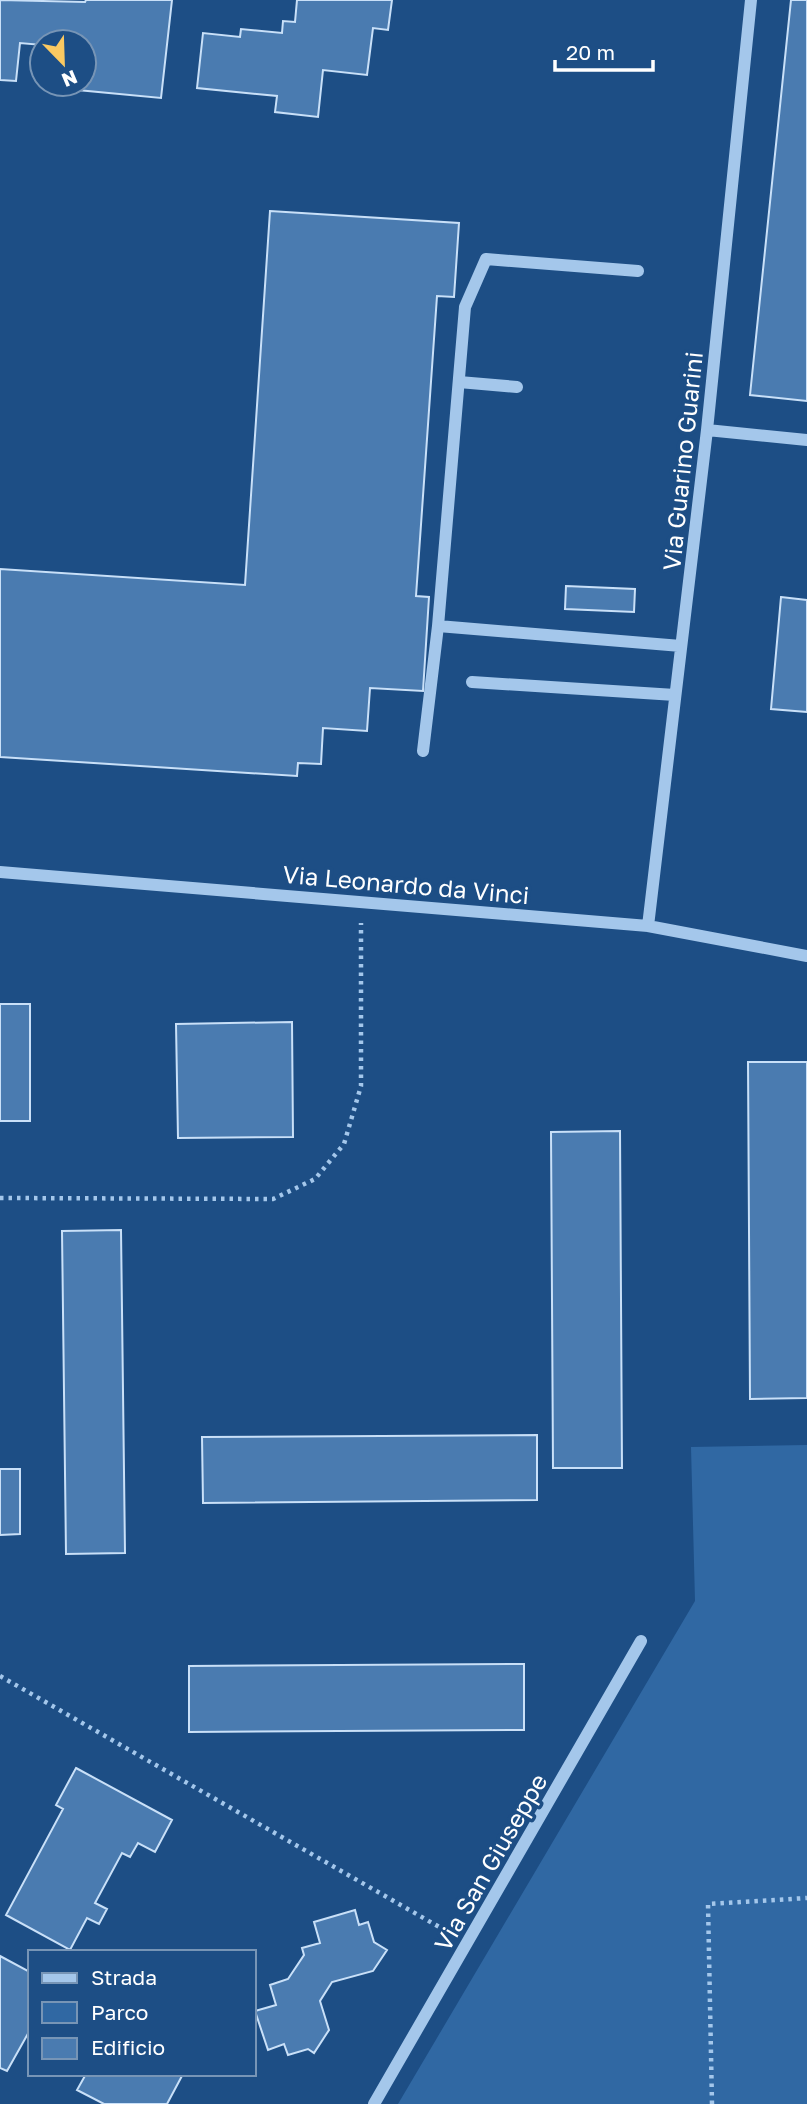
<svg xmlns="http://www.w3.org/2000/svg" width="807" height="2104" font-family="'Golos Text',sans-serif">
<style>
.green{fill:#3068a3}
.building{fill:#4a7bb0;stroke:#c9e0f8;stroke-width:2}
.lines{fill:none;stroke-linecap:round;stroke-linejoin:round}
.path{stroke:#a4c7eb;stroke-width:4.5;stroke-dasharray:3.5 5;stroke-linecap:butt}
.minor{stroke:#a4c7eb;stroke-width:12}
.labels{text-anchor:middle;dominant-baseline:central;stroke-width:7;stroke-linejoin:round;paint-order:stroke}
.street-label{font-size:24px;fill:#fff;stroke:#1d4e85}
</style>
<rect width="100%" height="100%" fill="#1d4e85"/>
<!-- green -->
<path class="green" d="M807 1445V2104H398L695 1601 691 1447Z"/>
<!-- building -->
<path class="building" d="M0 0 85 2 86 0H172L161 98 46 87V84H84V42H42V45L20 43 16 81 0 80Z
M297 0H392L388 30 373 28 367 75 323 70 318 117 275 112 277 96 197 88 203 33 240 37 241 29 282 33 283 21 295 22Z
M791 0H807V401L750 395Z
M270 211 459 223 454 297 437 296 416 596 429 597 423 691 370 688 367 731 323 728 321 764 298 763 297 776 0 757V569L245 585Z
M566 586 635 589 634 612 565 609Z
M781 597 807 600V712L771 709Z
M0 1004H30V1121H0Z
M292 1022 293 1137 178 1138 176 1024Z
M748 1062H807V1398L750 1399Z
M620 1131 622 1468H553L551 1132Z
M121 1230 125 1553 66 1554 62 1231Z
M537 1435V1500L203 1503 202 1437Z
M0 1469H20V1534L0 1535Z
M524 1664V1730L189 1732V1666Z
M76 1768 172 1820 155 1852 138 1843 130 1857 122 1853 95 1903 107 1909 99 1924 87 1918 70 1950 6 1915 63 1809 56 1805Z
M355 1910 359 1925 368 1922 374 1942 387 1950 373 1971 332 1982 320 2001 329 2030 314 2053 308 2049 288 2055 284 2044 268 2050 255 2011 276 2005 270 1985 288 1979 304 1955 302 1948 320 1943 314 1922Z
M0 1956 30 1972V2030L7 2071 0 2068Z
M86 2074H183L167 2104H104L77 2090Z"/>
<g class="lines">
<!-- path -->
<path class="path" d="M0 1198 273 1199 315 1179 344 1144 361 1086V923
M0 1676 448 1932
M712 2104 708 1904 807 1898"/>
<!-- minor -->
<path class="minor" d="M638 271 486 259 465 307 438 626 681 646
M459 382 517 387
M707 430 807 440
M472 682 675 695
M423 751 438 626
M0 872 648 926 807 956
M648 926 707 430 751 0
M374 2104 641 1641"/>
</g>
<g class="labels">
<!-- street labels -->
<g class="street-label">
<text transform="translate(682 461) rotate(-84)">Via Guarino Guarini</text>
<text transform="translate(406 884) rotate(5)">Via Leonardo da Vinci</text>
<text transform="translate(490 1862) rotate(-60)">Via San Giuseppe</text>
</g>
</g>
<!-- legend -->
<rect x="28" y="1950" width="228" height="126" fill="#1d4e85" stroke="#7795b6" stroke-width="2"/>
<rect x="42" y="1973" width="35" height="10" fill="#a4c7eb" stroke="#7795b6" stroke-width="2"/>
<text x="91" y="1985" font-size="21" fill="#ffffff">Strada</text>
<rect x="42" y="2002" width="35" height="21" fill="#3068a3" stroke="#7795b6" stroke-width="2"/>
<text x="91" y="2020" font-size="21" fill="#ffffff">Parco</text>
<rect x="42" y="2038" width="35" height="21" fill="#4a7bb0" stroke="#7795b6" stroke-width="2"/>
<text x="91" y="2055" font-size="21" fill="#ffffff">Edificio</text>
<!-- north arrow -->
<g transform="translate(63 63) rotate(157)"><circle r="33" fill="#1d4e85" stroke="#7795b6" stroke-width="2"/>
<path d="M0-5L12 26L0 18L-12 26Z" fill="#fac962"/>
<text y="-10" font-size="19" font-weight="bold" text-anchor="middle" fill="#ffffff">N</text>
</g>
<!-- scale -->
<path d="M555 60v10h98v-10" fill="none" stroke="#ffffff" stroke-width="3.5"/>
<text x="566" y="60" font-size="21" fill="#ffffff" stroke="#1d4e85" stroke-width="5" paint-order="stroke">20 m</text>
</svg>
